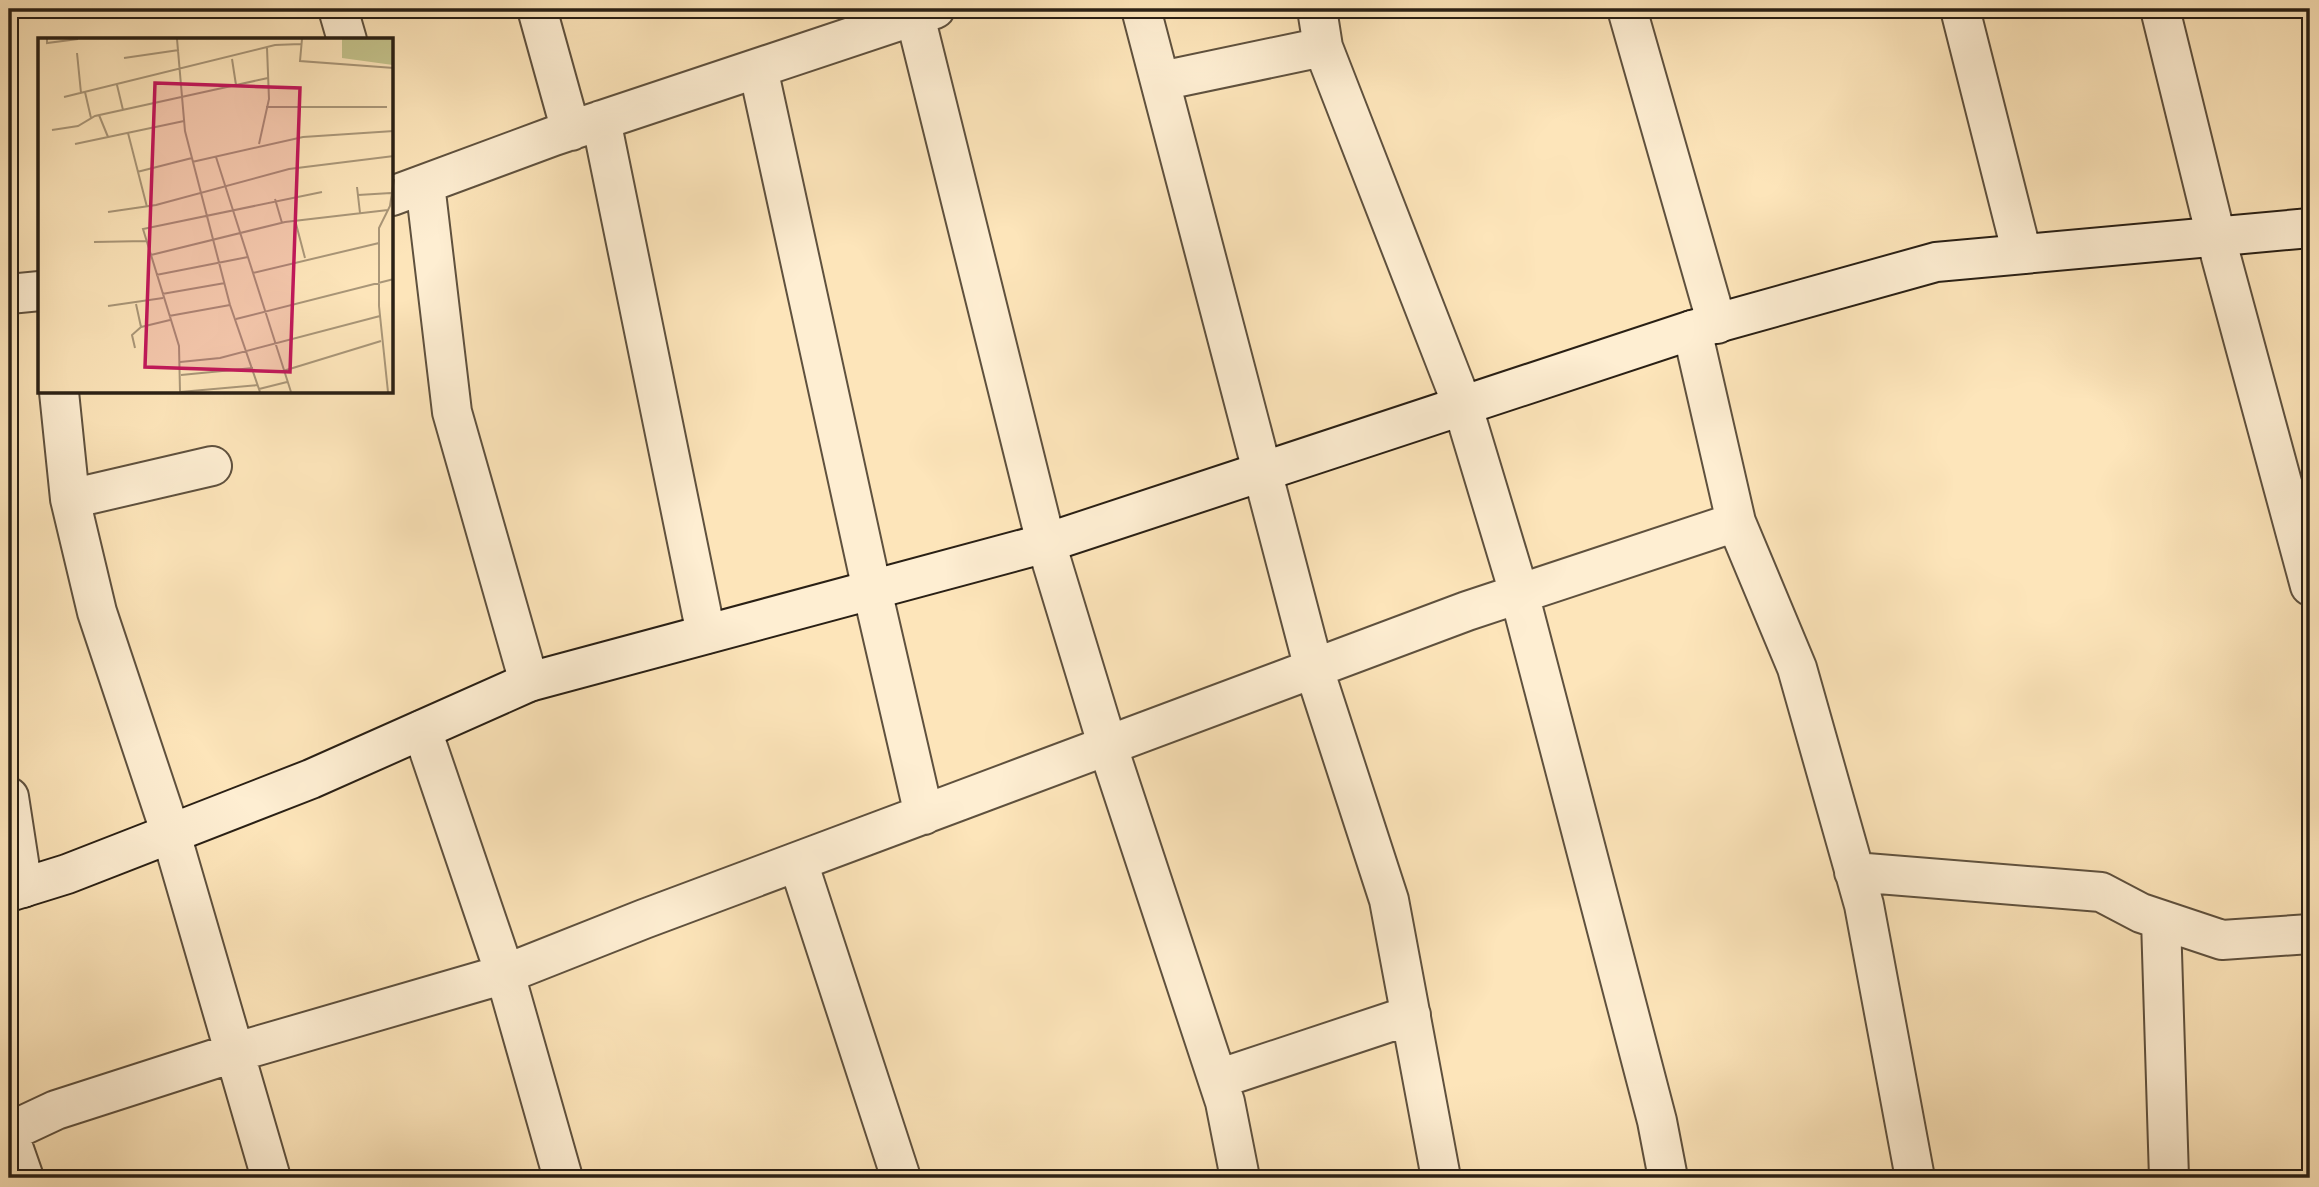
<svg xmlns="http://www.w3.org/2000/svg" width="2319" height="1187" font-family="'EB Garamond',serif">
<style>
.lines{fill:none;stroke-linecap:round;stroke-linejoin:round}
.street-casing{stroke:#5f513e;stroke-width:42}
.secondary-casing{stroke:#2a2015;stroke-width:42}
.street{stroke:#feeed2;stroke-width:38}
.secondary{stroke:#feeed2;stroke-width:38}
.inset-road{fill:none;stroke:#a99678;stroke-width:2}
.view{fill:#c2185b;fill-opacity:0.15;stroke:#c2185b;stroke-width:3.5}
.inset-edge{fill:none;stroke:#2a2015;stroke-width:3.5}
</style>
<rect width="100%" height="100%" fill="#fde5ba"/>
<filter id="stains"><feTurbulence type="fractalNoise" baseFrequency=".00286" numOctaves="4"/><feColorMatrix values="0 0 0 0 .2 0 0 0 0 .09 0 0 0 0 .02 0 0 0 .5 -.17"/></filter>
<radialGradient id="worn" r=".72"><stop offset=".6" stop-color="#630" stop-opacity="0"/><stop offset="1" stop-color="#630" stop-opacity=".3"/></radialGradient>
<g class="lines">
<!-- street casing -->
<g class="street-casing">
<path id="street" d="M338 9 347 40
M537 9 571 131
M1141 9 1314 669 1389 900 1441 1178
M1317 9 1323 47 1462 404 1519 593 1657 1121 1668 1178
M1627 9 1717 324
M1960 9 2022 254
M2160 9 2221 257 2310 586
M915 16 1046 543 1108 747 1225 1102 1240 1178
M758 68 872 590 924 815
M1161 81 1323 47
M601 120 706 634
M425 184 452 412 529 682
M392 196 554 136 935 9
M9 294 40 291
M1692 330 1736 522 1797 668 1864 905 1915 1178
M59 392 70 499 97 612 171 834 271 1178
M70 499 212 466
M422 730 505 974 563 1178
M9 797 23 888
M798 862 901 1178
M1854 872 2101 892 2141 913 2222 940 2310 934
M2161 920 2169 1178
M1218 1079 1411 1015
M9 1132 56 1110 233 1053 505 974 644 919 1467 611 1736 522
M9 1135 24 1178"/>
</g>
<!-- secondary casing -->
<g class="secondary-casing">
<path id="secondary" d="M9 892 67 874 311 779 529 682 1046 543 1692 330 1936 262 2310 228"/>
</g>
<!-- street -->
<use href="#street" class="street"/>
<!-- secondary -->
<use href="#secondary" class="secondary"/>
</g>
<!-- overview -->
<g transform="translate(38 38)">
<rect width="355" height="355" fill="#fde5ba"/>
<path d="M304 1H355V27L304 20Z" fill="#c4c38c"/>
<path class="inset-road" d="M9 1V5L40 1M139 1 147 93 192 267 222 354M264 1 262 23 356 30M39 15 43 55M86 20 141 12M194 21 198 47 230 40M79 47 85 72M47 54 53 80M26 59 237 7 263 6M228 69H349M61 77 70 99M14 92 40 88 57 78 198 47M90 95 109 169M37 106 146 83M221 106 231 61 229 10M178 119 253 354M154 124 265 99 356 93M99 134 154 120M319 149 322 175M320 157 353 155M237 161 244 185M70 174 118 167 251 131 356 118M257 182 267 220M56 204 108 203M113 217 247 184 350 172M215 235 341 205M118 237 210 219M124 256 187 245M98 266 103 289 132 282M70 268 125 260M131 278 192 267M198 281 356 241M97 310 94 297 103 289M142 324 182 320 342 278M245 333 343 303M143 337 215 330M221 351 249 344M142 354 141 308 105 191 284 154M142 354 220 347M350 354 341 268V190L352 168 356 141"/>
<path class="view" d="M117 45 262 50 252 334 107 329Z"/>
<rect width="355" height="355" class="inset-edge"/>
</g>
<!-- margin -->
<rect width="2319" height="1187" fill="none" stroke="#fde5ba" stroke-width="35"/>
<rect x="10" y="10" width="2298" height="1166" fill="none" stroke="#2a2015" stroke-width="3.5"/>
<rect x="18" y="18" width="2284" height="1152" fill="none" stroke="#2a2015" stroke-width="2"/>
<rect width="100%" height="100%" filter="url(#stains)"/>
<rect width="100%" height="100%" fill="url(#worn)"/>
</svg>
